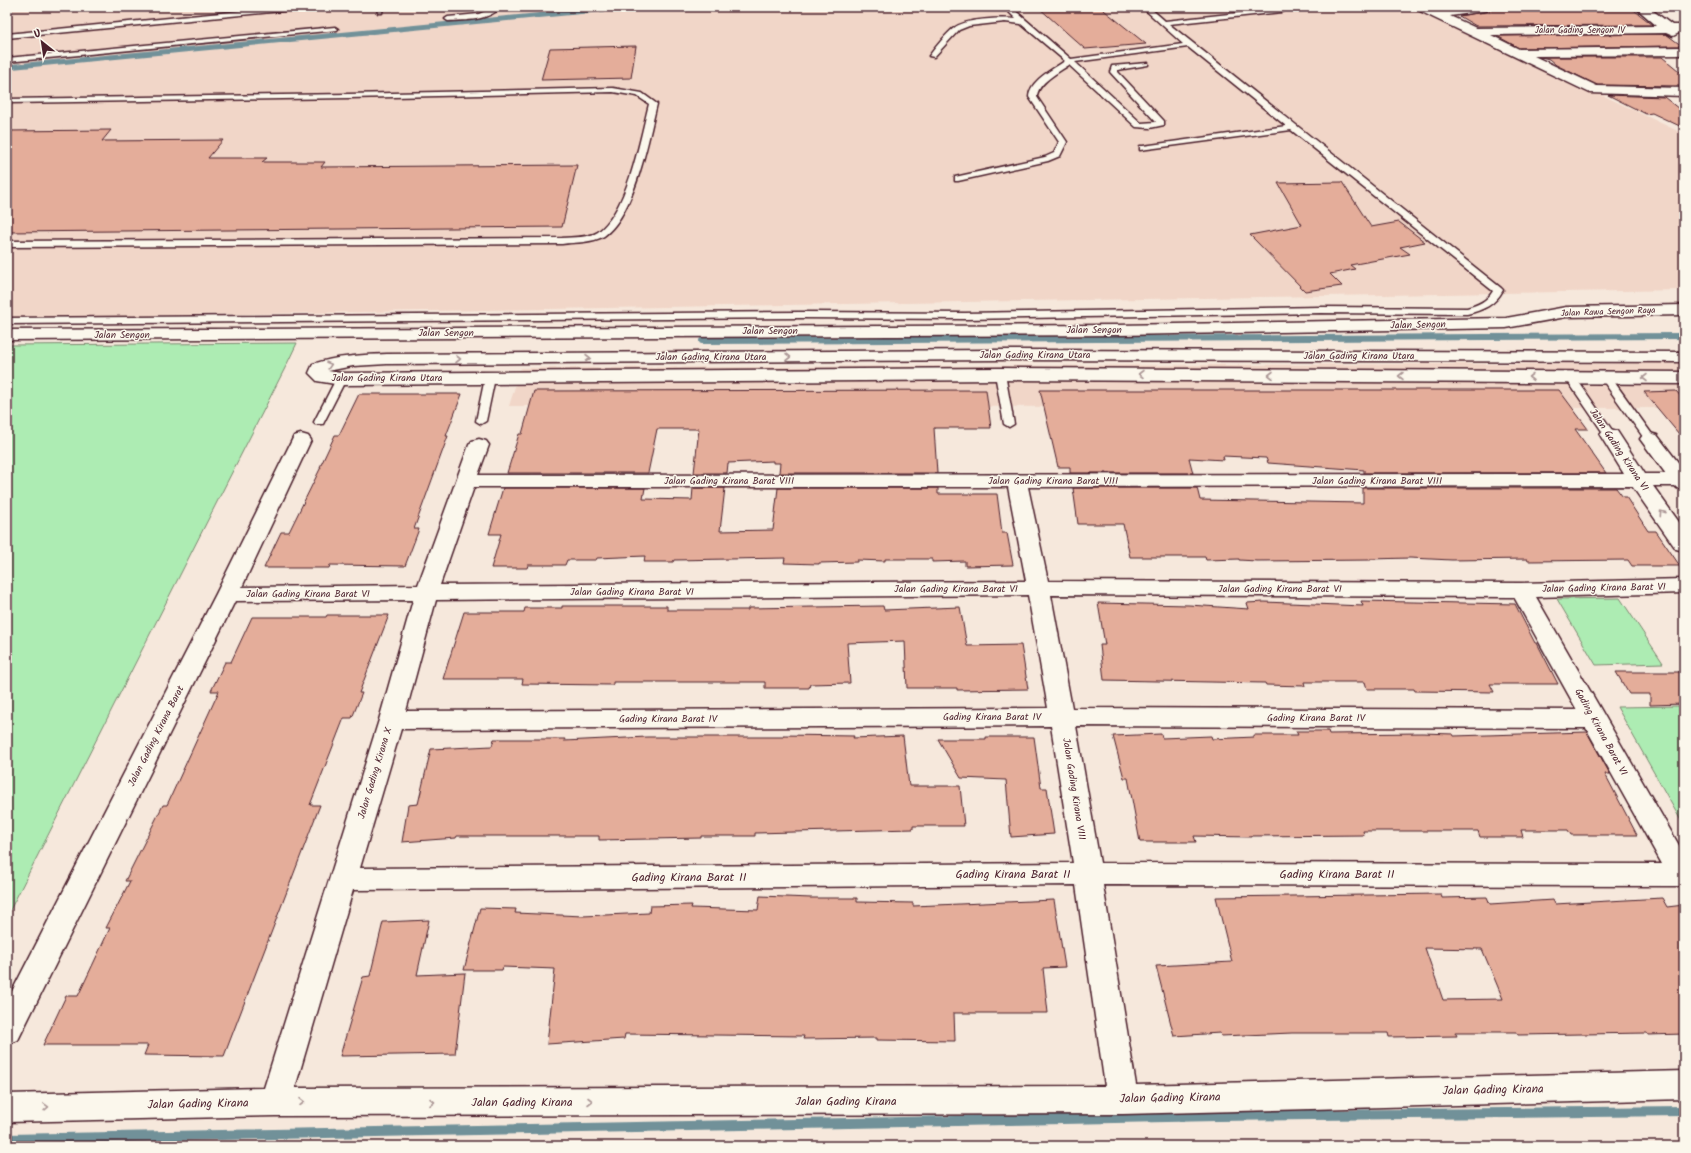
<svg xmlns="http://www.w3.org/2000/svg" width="1691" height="1153" font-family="Kalam,sans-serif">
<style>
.built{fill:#f1d6c8}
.green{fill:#adecb3;stroke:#7c866f}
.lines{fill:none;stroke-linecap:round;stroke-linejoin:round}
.stream-far2{stroke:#719199;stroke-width:5}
.stream-far1{stroke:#719199;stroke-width:6}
.stream{stroke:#719199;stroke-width:10}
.building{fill:#e4ad9a;stroke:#4a1f2b;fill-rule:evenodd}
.service-casing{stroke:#4a1f2b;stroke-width:3}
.minor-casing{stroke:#4a1f2b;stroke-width:3}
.service{fill:#fbf7ec;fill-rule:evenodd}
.minor{fill:#fbf7ec;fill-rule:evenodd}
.oneway{stroke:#ab9695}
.labels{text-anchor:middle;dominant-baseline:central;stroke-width:3;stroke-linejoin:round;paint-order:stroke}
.far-street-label{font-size:9px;fill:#4a1f2b;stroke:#fbf7ec}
.street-label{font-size:10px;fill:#4a1f2b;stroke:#fbf7ec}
.near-street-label{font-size:12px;fill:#4a1f2b;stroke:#fbf7ec}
</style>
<rect width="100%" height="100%" fill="#f6e8dc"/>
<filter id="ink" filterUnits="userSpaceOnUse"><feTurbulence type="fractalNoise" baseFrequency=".025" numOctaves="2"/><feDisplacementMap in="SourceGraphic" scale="8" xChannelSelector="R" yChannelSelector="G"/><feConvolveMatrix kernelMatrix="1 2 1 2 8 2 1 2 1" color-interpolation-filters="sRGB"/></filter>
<g filter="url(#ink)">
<!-- built -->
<path class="built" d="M7 7H1417L1684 134V290L7 318Z
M1684 363V408L509 406 521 368Z"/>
<!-- green -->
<path class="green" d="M297 343 286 366 7 916V345Z
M1620 598 1663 663 1596 665 1557 599Z
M1684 706V826L1617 707Z"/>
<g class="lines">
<!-- stream-far2 -->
<path class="stream-far2" d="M7 67 627 7"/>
<!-- stream-far1 -->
<path class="stream-far1" d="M702 341 1684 336"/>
<!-- stream -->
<path class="stream" d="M7 1139 1218 1116 1684 1111"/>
</g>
<!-- building -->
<path class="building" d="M1038 7H1100L1146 44 1085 49Z
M1492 7H1630L1653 25 1476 26 1459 16 1489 11Z
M1666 34 1682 46 1519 48 1497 36Z
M636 46 631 78 541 80 550 48Z
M1541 57H1662L1684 75V86L1597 85 1556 65 1549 59Z
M1608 95 1664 97 1684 113V128L1652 113 1646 114Z
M111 130 102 141 223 140 208 158H267L262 162H325L321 167 577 165 562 227 7 232V131Z
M1342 182 1371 227 1399 222 1425 242 1400 247 1410 254 1350 265 1355 269 1330 274 1342 286 1305 291 1250 235 1302 225 1278 183Z
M986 390 991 428H934L937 473H779L780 463H773V461L728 463 727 473H694L699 429H657L648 473H507L519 434H522L534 391Z
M1040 390H1559L1588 429H1575L1606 473H1364V470L1268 463 1266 458 1223 456 1224 460 1189 458 1193 473H1070V467H1058Z
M1676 391 1684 400V440L1644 392Z
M359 394H462L446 436H448L414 529H419L405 566 330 565 329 568H264L281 532H289L321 467H320L335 435H339Z
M503 488H645L643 499 692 500 693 488H725L720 531 773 530 778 488H938V494H997L1002 533H1007L1013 565 965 566V561L932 562V559H885V561L857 560V562L819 563V564L784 563 785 558 674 560 673 562H644L645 556 597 558 596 560H567L565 565H528L527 568H491L501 534H489Z
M1073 488H1197L1200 500 1363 503V488H1616L1623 497H1626L1648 531H1656L1680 566H1632L1628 560 1528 561 1527 559 1452 560 1410 558 1370 559 1371 560 1257 561 1239 560V559L1206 560 1205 557H1130L1123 524H1078Z
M1361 601 1515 604 1535 643H1537L1558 684H1490L1494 692 1415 691 1414 689H1367L1365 682H1304L1305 686 1266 685 1265 683 1104 680 1100 645H1105L1098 603 1189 605 1249 609 1247 603 1264 602 1363 606Z
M562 606H667V610H748V608L883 606 884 610 960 607 967 646 1021 645 1028 689 957 690V688H907L905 641 847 643 850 683 810 684 809 688H765V682H613V685L522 684 523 679H443L464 612H524L525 608H562Z
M327 615H389L359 693H362L352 718H344L310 805H320L224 1056 144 1055 148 1045H43L66 996H78L110 928H106L130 881H125L163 805H167L219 691H211L225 662H231L252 617H326Z
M1616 672H1684V704L1650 705V694H1629Z
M1296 731H1328L1329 734 1422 733 1453 734 1454 736 1587 732 1610 774H1605L1637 835H1571L1568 830H1521L1523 837H1480L1478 831H1363L1364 835 1252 836V837L1194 836 1196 842H1140L1128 778H1124L1113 736 1161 734 1162 738 1211 736 1212 739 1254 737V735H1298Z
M783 735 854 736 853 738 903 736 909 786H960L964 826H913V829L755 833V836H701V838L599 840V836H457L456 838 402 842 408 805 418 804 431 749 492 746 494 739H565L564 741 647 737H783Z
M986 737H1034L1041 788H1047L1054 834 1011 837 1006 780 961 778 938 739H986Z
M1441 894 1442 898 1487 897 1490 904 1553 900 1555 904 1662 898 1667 907 1684 905V1034L1648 1035 1647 1033 1518 1035 1516 1032H1455L1457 1036 1389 1037 1388 1033H1292L1221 1036 1220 1033 1174 1036 1156 966 1232 962 1216 897ZM1425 948 1482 949 1503 999 1443 1000Z
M760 896 811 898H857V902L913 903V906L1054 900 1065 967 1043 968 1048 1013H954L955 1041 877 1040V1038L803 1039 804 1036 625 1034 624 1039 547 1044 555 969 503 967 502 970H464L480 908 516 909 515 913 583 916 649 913 650 906 692 905 691 908 758 910Z
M429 920 417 975 465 973 455 1054 340 1056 363 977 370 976 383 922Z"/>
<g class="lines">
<!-- service casing -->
<g class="service-casing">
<path id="service" d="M282 7H305L302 9 7 38V34Z
M377 7H383L382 13H378Z
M494 7H501C488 21 466 20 448 21L445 19 448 17 479 14Z
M1004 7H1011L1071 59 1183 44 1142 7H1149L1165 21 1293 7 1282 12 1169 24 1501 288 1503 290C1495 305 1483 310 1467 314L1320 313 965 319 803 318 7 324V318L803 312 965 313 1320 307 1467 308C1478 305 1487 301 1493 291L1291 130 1140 150V146H1143L1286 126 1188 47 1075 62 1141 123 1156 122 1110 72 1112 66 1148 63V65L1118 70V72L1164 121V125L1150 128 1136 127 1069 65C1059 72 1037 83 1037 97L1067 142 1060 156 1048 161 958 181H955V177L1045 157 1054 153 1059 142 1029 97C1029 81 1053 69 1065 61L1021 24 1005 22 969 26 959 30 934 57 929 56C936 47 945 35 954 28 967 18 1001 18 1016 19Z
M335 27 338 29 337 30 7 62V58Z
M613 88 642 93 657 104C648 140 635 214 604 236 593 243 575 242 562 244L7 247V241L562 238C573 237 589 238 598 232 628 210 640 139 649 104L637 96 613 92 349 98 7 103V99L349 94Z
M1000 371 1005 374 1014 424 1009 427 1004 424 995 374Z
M1570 374 1574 375 1614 433 1615 435 1614 437H1606L1565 377Z
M490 375 495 378 486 421 481 424 476 421 485 378Z
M1606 375 1610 376 1654 437 1655 439 1654 441H1646L1601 378Z
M341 376 346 379 324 422 323 424H315L314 422 336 379Z"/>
</g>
<!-- minor casing -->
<g class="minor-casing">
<path id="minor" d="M1416 7H1431L1438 10 1460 7H1491L1489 10 1485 11 1450 16 1476 28 1657 26 1635 7H1648L1672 25H1684V33H1679L1673 36 1666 33 1491 35 1519 49 1684 47V55L1534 56 1597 86 1684 88V96L1590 93 1432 17 1418 10Z
M1684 305V315L1566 317 1506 328 1118 335 7 340V330L1118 325 1506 318 1566 307Z
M998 350 1684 352V362L998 360 387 364 353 366 328 371 341 373 1000 368 1684 372V384L1000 380 341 385 317 381 309 373 313 364C337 356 361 355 387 354Z
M1610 429 1617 431 1645 474H1666L1640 439 1643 435 1650 433 1657 435 1684 470V490L1677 488 1675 486H1653L1684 529V551L1676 549 1632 486 1028 487 1048 581 1521 583 1684 579V593L1536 597 1684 854V886L1103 885 1136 1085 1684 1071V1099L1123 1114 275 1116 7 1122V1094L264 1088 379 720 413 600 235 601 18 1040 7 1044V1001L216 594 294 436 301 434 308 436 311 440 242 587 418 585 469 445 472 441 479 439 486 441 489 445 478 475 1624 474 1600 435 1603 431ZM474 487H1008L1026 581 440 585ZM1028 595 1048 708 406 711 436 600ZM1051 595 1514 597 1577 710 1072 708ZM1051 726 1073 863 360 868 401 729ZM1076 726 1586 728 1662 864 1100 863ZM1076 885 1105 1086 295 1088 353 890Z"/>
</g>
<!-- service -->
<use href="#service" class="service"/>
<!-- minor -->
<use href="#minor" class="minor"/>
</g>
<!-- one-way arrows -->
<defs><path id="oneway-chevron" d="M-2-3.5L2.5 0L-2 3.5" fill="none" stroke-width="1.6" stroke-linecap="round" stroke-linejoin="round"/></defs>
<g class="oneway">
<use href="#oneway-chevron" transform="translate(788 357)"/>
<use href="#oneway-chevron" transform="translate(588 358)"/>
<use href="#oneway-chevron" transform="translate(458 359)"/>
<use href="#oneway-chevron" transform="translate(329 365) rotate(-17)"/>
<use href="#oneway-chevron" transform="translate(1141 374) rotate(-180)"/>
<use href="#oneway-chevron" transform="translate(1271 375) rotate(-180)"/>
<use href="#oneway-chevron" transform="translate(1401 376) rotate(-180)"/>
<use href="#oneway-chevron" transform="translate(1531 377) rotate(-180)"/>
<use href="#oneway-chevron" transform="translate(1645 378) rotate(180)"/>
<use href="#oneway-chevron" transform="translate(1662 513) rotate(-125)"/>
<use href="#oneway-chevron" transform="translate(590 1101)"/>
<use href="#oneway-chevron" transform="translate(302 1102)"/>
<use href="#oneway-chevron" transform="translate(432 1102)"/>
<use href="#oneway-chevron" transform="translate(46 1107) rotate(-1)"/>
</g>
</g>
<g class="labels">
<!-- far-street labels -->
<g class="far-street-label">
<text x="1580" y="30">Jalan Gading Sengon IV</text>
<text transform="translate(1608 312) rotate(-2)">Jalan Rawa Sengon Raya</text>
</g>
<!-- street labels -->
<g class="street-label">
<text transform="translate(1418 325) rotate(-1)">Jalan Sengon</text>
<text x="1094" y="330">Jalan Sengon</text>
<text x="770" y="331">Jalan Sengon</text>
<text x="446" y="333">Jalan Sengon</text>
<text x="122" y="335">Jalan Sengon</text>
<text x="1035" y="355">Jalan Gading Kirana Utara</text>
<text x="1359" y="356">Jalan Gading Kirana Utara</text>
<text x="711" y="357">Jalan Gading Kirana Utara</text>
<text x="387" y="378">Jalan Gading Kirana Utara</text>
<text transform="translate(1619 450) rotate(56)">Jalan Gading Kirana VI</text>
<text x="729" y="481">Jalan Gading Kirana Barat VIII</text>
<text x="1053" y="481">Jalan Gading Kirana Barat VIII</text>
<text x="1377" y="481">Jalan Gading Kirana Barat VIII</text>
<text transform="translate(1604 588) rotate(-1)">Jalan Gading Kirana Barat VI</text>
<text x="956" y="589">Jalan Gading Kirana Barat VI</text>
<text x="1280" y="589">Jalan Gading Kirana Barat VI</text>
<text x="632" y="592">Jalan Gading Kirana Barat VI</text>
<text x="308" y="594">Jalan Gading Kirana Barat VI</text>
<text x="992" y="717">Gading Kirana Barat IV</text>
<text x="1316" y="718">Gading Kirana Barat IV</text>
<text x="668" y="719">Gading Kirana Barat IV</text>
<text transform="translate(1601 732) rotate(61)">Gading Kirana Barat VI</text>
<text transform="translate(156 736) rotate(-63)">Jalan Gading Kirana Barat</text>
<text transform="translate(375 773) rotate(-73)">Jalan Gading Kirana X</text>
<text transform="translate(1074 789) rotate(81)">Jalan Gading Kirana VIII</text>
</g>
<!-- near-street labels -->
<g class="near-street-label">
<text x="1013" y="874">Gading Kirana Barat II</text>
<text x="1337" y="874">Gading Kirana Barat II</text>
<text x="689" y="877">Gading Kirana Barat II</text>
<text transform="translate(1493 1090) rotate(-1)">Jalan Gading Kirana</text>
<text transform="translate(1170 1098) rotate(-1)">Jalan Gading Kirana</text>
<text x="846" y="1101">Jalan Gading Kirana</text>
<text x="522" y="1102">Jalan Gading Kirana</text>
<text transform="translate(198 1104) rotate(-1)">Jalan Gading Kirana</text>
</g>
</g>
<!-- margin -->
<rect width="1691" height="1153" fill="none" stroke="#fbf7ec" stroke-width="24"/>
<rect x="12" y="12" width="1667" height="1129" fill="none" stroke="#4a1f2b" stroke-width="1.5" filter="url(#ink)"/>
<!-- north arrow -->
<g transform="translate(42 42) rotate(330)" stroke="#fbf7ec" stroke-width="3" paint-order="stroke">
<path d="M0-3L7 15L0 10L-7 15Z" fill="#4a1f2b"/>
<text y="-6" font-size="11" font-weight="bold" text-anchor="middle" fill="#4a1f2b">U</text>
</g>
</svg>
